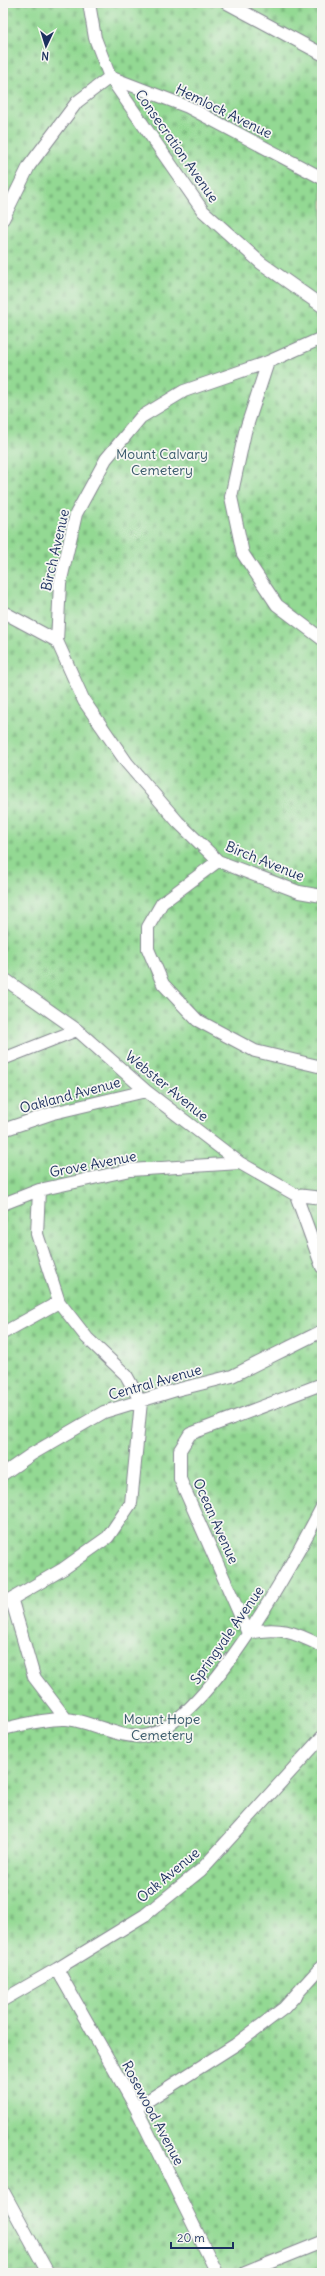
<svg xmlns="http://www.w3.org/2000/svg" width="325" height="2276" font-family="Delius,sans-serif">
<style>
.cemetery{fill:url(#cemetery-stones);stroke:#578478}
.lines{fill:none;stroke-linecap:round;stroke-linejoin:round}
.service-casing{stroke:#868891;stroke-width:14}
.service{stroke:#fff;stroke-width:12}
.labels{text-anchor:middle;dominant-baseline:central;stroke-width:3.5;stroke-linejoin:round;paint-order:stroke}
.street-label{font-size:14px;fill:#1b2f5e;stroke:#f6f6f2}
.park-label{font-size:14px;fill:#395a6b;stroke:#f6f6f2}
</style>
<defs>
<pattern id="cemetery-stones" width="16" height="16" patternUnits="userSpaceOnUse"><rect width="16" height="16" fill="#93d993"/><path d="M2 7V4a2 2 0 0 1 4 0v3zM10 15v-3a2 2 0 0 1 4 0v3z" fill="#7ebb81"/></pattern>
</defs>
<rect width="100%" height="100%" fill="#f6f6f2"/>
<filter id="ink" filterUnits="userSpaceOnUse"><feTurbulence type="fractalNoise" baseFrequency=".025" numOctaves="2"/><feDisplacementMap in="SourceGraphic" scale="8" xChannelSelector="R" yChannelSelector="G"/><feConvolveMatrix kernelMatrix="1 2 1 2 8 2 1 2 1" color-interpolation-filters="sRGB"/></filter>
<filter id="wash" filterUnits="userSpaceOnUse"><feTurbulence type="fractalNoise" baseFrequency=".012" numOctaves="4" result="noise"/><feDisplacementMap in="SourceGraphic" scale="16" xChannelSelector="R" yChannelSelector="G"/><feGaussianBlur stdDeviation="0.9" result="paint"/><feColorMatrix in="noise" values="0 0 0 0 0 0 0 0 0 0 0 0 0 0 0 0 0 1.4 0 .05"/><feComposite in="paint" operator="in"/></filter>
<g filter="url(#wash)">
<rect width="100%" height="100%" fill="#f2e0c4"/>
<!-- cemetery -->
<path class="cemetery" d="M3 3H322V2273H3Z"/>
</g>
<g filter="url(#ink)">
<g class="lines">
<!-- service casing -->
<g class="service-casing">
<path id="service" d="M89 3 95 38 110 77 203 211 261 263 322 306
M227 3 322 54
M110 77 188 107 322 178
M3 219 29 166 77 102 110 77
M322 338 268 362 184 391 141 417 106 459 76 514 60 584 57 641 84 701 127 763 178 822 218 861 299 892 322 896
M268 362 245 432 231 497 243 554 277 605 322 639
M3 612 57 641
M218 861 162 903 148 927V949L163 984 197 1020 255 1051 322 1067
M3 978 77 1030 146 1091 240 1163 296 1195 322 1198
M3 1059 77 1030
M3 1130 53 1113 146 1091
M39 1190 37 1234 59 1302 87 1338 126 1375 141 1402
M296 1195 322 1267
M3 1204 39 1190 130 1170 240 1163
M3 1333 59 1302
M3 1474 32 1454 104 1412 176 1390 232 1376 322 1331
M12 1601 34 1677 66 1719
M3 1604 63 1569 108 1537 131 1503 141 1402
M248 1633 180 1479V1450L190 1434 322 1384
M248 1633C279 1626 294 1632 322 1646
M3 1729C21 1725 47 1718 66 1719 88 1720 122 1740 145 1736 206 1724 294 1561 322 1507
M57 1969 136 2108 217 2273
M3 2000 57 1969 145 1915 201 1870 322 1737
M136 2108 235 2045 284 2008 322 1966
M3 2191 48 2273
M245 2273 322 2242"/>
</g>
<!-- service -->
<use href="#service" class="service"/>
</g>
</g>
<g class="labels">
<!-- street labels -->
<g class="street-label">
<text transform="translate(224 111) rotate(26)">Hemlock Avenue</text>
<text transform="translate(177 146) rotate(55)">Consecration Avenue</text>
<text transform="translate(55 550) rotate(-77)">Birch Avenue</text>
<text transform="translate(265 861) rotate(22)">Birch Avenue</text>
<text transform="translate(167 1086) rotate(39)">Webster Avenue</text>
<text transform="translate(70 1095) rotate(-15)">Oakland Avenue</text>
<text transform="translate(93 1164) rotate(-11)">Grove Avenue</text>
<text transform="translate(155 1382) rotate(-16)">Central Avenue</text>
<text transform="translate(216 1521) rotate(66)">Ocean Avenue</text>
<text transform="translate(227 1635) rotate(-55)">Springvale Avenue</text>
<text transform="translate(168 1875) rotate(-40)">Oak Avenue</text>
<text transform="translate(153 2113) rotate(62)">Rosewood Avenue</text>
</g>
<!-- park labels -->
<g class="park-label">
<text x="162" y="454">Mount Calvary<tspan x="162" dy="16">Cemetery</tspan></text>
<text x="162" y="1719">Mount Hope<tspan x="162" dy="16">Cemetery</tspan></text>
</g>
</g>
<!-- margin -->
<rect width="325" height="2276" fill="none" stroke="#f6f6f2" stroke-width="16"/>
<!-- north arrow -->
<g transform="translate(46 46) rotate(184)" stroke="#f6f6f2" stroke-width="3" paint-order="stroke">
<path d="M0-3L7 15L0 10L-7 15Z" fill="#1b2f5e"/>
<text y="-6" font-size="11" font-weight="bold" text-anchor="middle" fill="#1b2f5e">N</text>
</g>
<!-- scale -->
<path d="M171 2242v6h62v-6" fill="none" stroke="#1b2f5e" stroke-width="2"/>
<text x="177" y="2242" font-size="12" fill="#1b2f5e" stroke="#f6f6f2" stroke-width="3" paint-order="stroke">20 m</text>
</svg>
